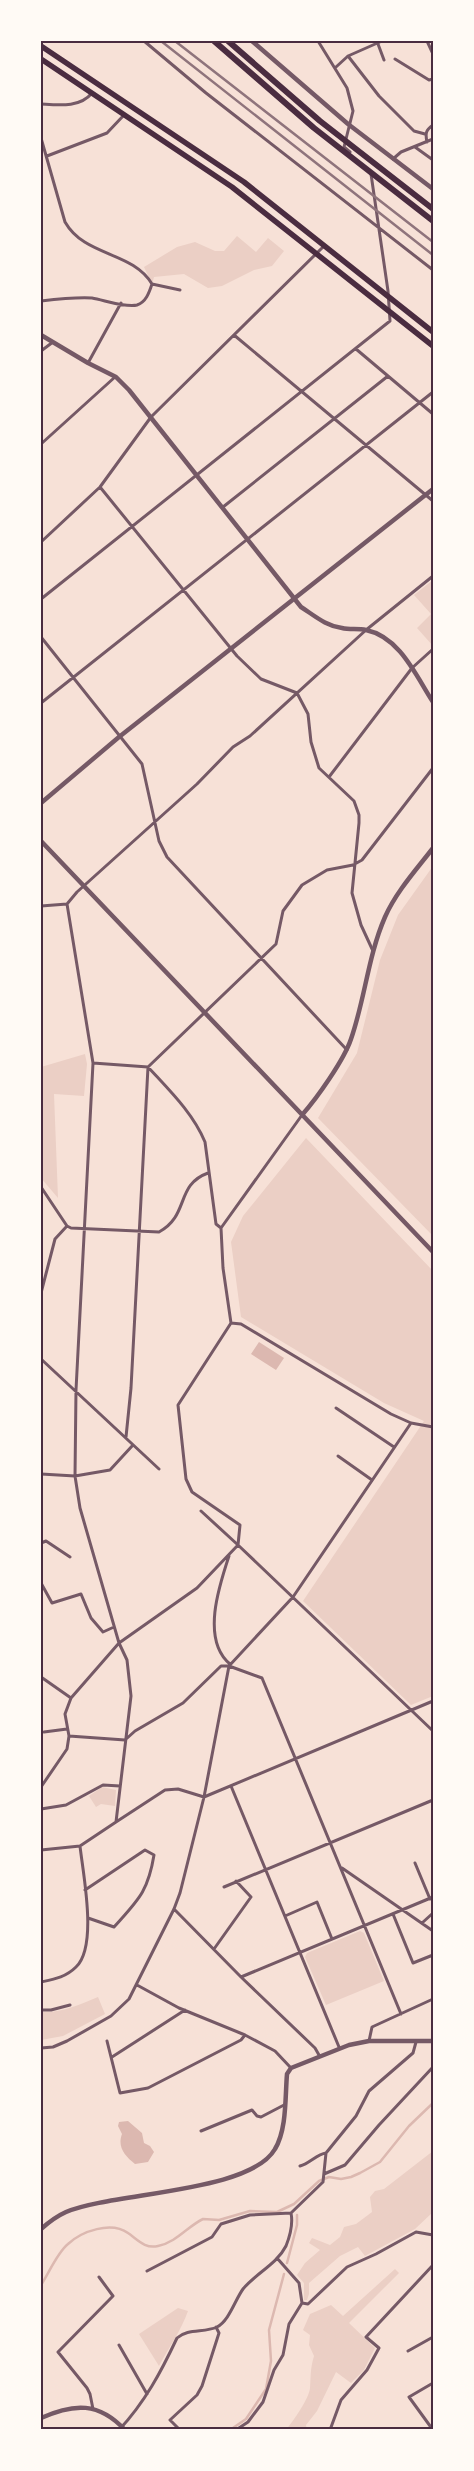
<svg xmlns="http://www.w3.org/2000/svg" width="474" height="2471" font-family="'PT Sans Narrow',sans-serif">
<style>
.green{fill:#ebcfc5}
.water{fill:#dcb8b0}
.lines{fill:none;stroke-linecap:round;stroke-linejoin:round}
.stream{stroke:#dcb8b0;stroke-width:2.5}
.minor{stroke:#755966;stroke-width:3}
.tertiary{stroke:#755966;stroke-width:4.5}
.trunk{stroke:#4a2c40;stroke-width:5.5}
.motorway{stroke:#4a2c40;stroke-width:6}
.rail{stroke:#8f747c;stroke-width:2.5}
.neatline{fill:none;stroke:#4a2c40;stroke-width:2}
</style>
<rect width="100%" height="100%" fill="#f7e1d7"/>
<!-- green -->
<path class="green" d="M237 236 256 252 268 238 284 251 272 266 254 270 222 286 208 288 184 274 154 277 152 284 144 267 177 247 195 242 215 251H224Z
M433 580V646L417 628 431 614 414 595Z
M433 866V1236L318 1118 357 1053 380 960 398 915Z
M85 1054 87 1064 84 1096 54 1094 58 1198 41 1178V1067Z
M306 1138 433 1271V1696L411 1705 303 1601 424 1421 384 1403 241 1317 231 1242 243 1216Z
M102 1787 116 1790 115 1806 101 1804 96 1807 89 1796Z
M360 1931 364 1933 384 1981 326 2005 305 1957 307 1953Z
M98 1997 105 2014 63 2036 41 2040V2012C62 2013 79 2005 98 1997Z
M433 2151V2212L415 2229 365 2256 358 2247 340 2256 309 2283V2294L307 2300H304V2283L297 2275 305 2263 320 2250 309 2243 312 2238 330 2245 340 2237 344 2227 356 2224 372 2212 370 2197 375 2191 384 2189Z
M395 2269 399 2273 349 2323 375 2348 364 2370 351 2383 336 2372 317 2411 306 2425 307 2430H286C293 2421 309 2399 310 2388 311 2375 310 2370 314 2356L309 2345 310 2335 303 2330 310 2314 331 2305 343 2316Z
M178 2308 188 2311C181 2331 169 2347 159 2366L139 2334Z"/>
<!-- water -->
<path class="water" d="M259 1342 284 1358 276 1370 251 1354Z
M128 2121 142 2133 144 2143 150 2146 154 2152 148 2162 135 2164C125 2156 117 2147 122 2134L118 2126 119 2122Z"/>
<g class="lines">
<!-- stream -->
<path class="stream" d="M287 2263 297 2225V2215
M41 2285C49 2273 57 2253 68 2244 82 2231 111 2221 128 2233 138 2240 145 2249 158 2246 177 2242 188 2226 203 2219L219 2220 250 2211 277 2212 294 2204 319 2181 329 2177 341 2179 351 2177 360 2173 380 2162 409 2126 433 2103
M230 2430 246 2419 266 2389 271 2361 269 2330 284 2274"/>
<!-- minor -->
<path class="minor" d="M144 41 206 93 433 270
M318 41 347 88 353 111 344 147 350 152
M427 41 433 54
M378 44 384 60
M348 56 379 96 414 131 425 134
M395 59 429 80 433 79
M336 67 348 56 382 41
M41 104C58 105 80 108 92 93
M41 138 65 222C85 257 132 251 152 284 149 293 146 302 137 305 126 308 104 300 92 298 75 297 58 299 41 301
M427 142C425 133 426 130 433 125
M415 147 433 160
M47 156 107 133 124 115
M393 159 401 152 433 139
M152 284 180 290
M234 335 433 501
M356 349 433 414
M41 351 53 342
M88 363 121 303
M41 444 115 377
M100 487 237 656 261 679 297 693 308 714 311 742 319 768 354 801 359 815V823L352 893 361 925 373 951
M223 507 388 376
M41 542 100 487 151 417 324 246
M41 599 390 321 388 291 371 174
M41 637 142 764 159 841 167 857 347 1050
M41 703 433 392
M329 777 412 668 433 649
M41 906 67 904
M93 1063 148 1067C169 1090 193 1113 205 1142L216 1224 221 1228
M302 1115 221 1228 223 1268 231 1323 241 1324 391 1414 411 1423 433 1427
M41 1187 67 1226 71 1228 159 1232C190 1215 175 1185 208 1173
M41 1293 55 1239 67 1226
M231 1323 178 1405 186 1479 192 1492 240 1525 238 1545 433 1731
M41 1359 159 1469
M336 1408 394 1447
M126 1437 131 1388 148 1067 276 944 283 911 302 885 327 870 353 865 362 860 433 768
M338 1456 372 1480
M41 1474 75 1476 110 1470 133 1445
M41 1543 46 1541 70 1557
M229 1556C219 1586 201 1640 230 1664
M41 1583 52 1603 81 1594 91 1618 103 1632 114 1627
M41 1677 71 1698
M44 1732 67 1729
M69 1736 125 1740 135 1731 183 1703 221 1666H229L262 1678 401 2014
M231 1786 339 2047
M41 1787 67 1749 69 1736 65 1714 71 1698 119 1643 197 1588 238 1545 201 1511
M41 1809 66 1805 103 1785 120 1786
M116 1822 165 1790 178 1789 204 1797 433 1701
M41 1850 80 1846 116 1822 131 1696 127 1660 119 1643 80 1508 75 1476 76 1390 93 1063 67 904 77 892 197 784 233 747 250 736 366 630 433 576
M415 1863 430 1899
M342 1868 433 1931
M224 1887 433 1800
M85 1890 145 1850 154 1855C148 1892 138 1900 114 1927L88 1918
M174 1909 241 1977 315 2048 319 2055
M393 1914 413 1963 433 1955
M285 1916 317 1902 332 1939
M422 1923 433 1913
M214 1949 251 1897 236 1881
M241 1977 433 1897
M41 1982C55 1979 66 1977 76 1967 98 1946 83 1874 80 1846
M137 1985 179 2008 245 2035 275 2051 291 2068
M41 2010H51L70 2005
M107 2041 120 2093 148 2088 241 2040 245 2035
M369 2041 372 2027 433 1999
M41 2048 53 2047 67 2041 111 2016 129 1999 174 1909 180 1893 204 1797 229 1666 293 1597 411 1423
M112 2057 185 2010
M201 2131 252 2110 257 2116 261 2117 284 2105
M300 2166C310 2163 317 2154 326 2153L356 2116 369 2091 413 2053 416 2042
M324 2174 345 2165 379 2125 433 2067
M147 2271 212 2237 221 2224 250 2215 291 2213 323 2182 326 2153
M302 2303 308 2304 347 2267 376 2254 416 2232 433 2235
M119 2345 147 2394
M408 2351 433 2337
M433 2383 409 2397 433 2430
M93 2409 90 2394 87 2388 58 2352 113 2296 99 2277
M119 2430C145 2402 161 2372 177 2338 188 2328 204 2333 217 2327 229 2321 235 2300 243 2289 255 2274 277 2264 286 2246 290 2236 293 2223 291 2213
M180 2430 170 2420 197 2395 202 2386 219 2333 216 2327
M236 2430 248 2422 263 2402 274 2370 283 2355 289 2324 302 2303 299 2283 277 2258
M330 2430 341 2400 367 2370 379 2348 366 2337 433 2265"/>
<!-- tertiary -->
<path class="tertiary" d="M252 41 348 124 433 189
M41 335 88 363 116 377 129 390 301 607C315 616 326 626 342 628 350 630 358 628 366 630 400 637 416 676 433 702
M41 803 119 737 433 489
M41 841 433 1252
M302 1115C317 1098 344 1060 351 1039 365 999 368 956 385 917 396 892 416 870 433 848
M41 2229C49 2222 57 2216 66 2212 113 2192 250 2193 275 2149 287 2129 285 2097 287 2074L291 2068 349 2045 369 2041H433
M41 2418C74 2403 99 2402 125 2430"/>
<!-- trunk -->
<path class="trunk" d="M41 46 244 182 433 332
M41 59 232 187 433 346"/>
<!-- motorway -->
<path class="motorway" d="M214 41 314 128 433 221
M228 41 320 121 433 209"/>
<!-- rail -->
<path class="rail" d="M161 41 433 255
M175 41 433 242"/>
</g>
<!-- border -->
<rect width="474" height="2471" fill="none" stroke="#fffaf5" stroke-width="85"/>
<rect x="42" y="42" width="390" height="2386" class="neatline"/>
</svg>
